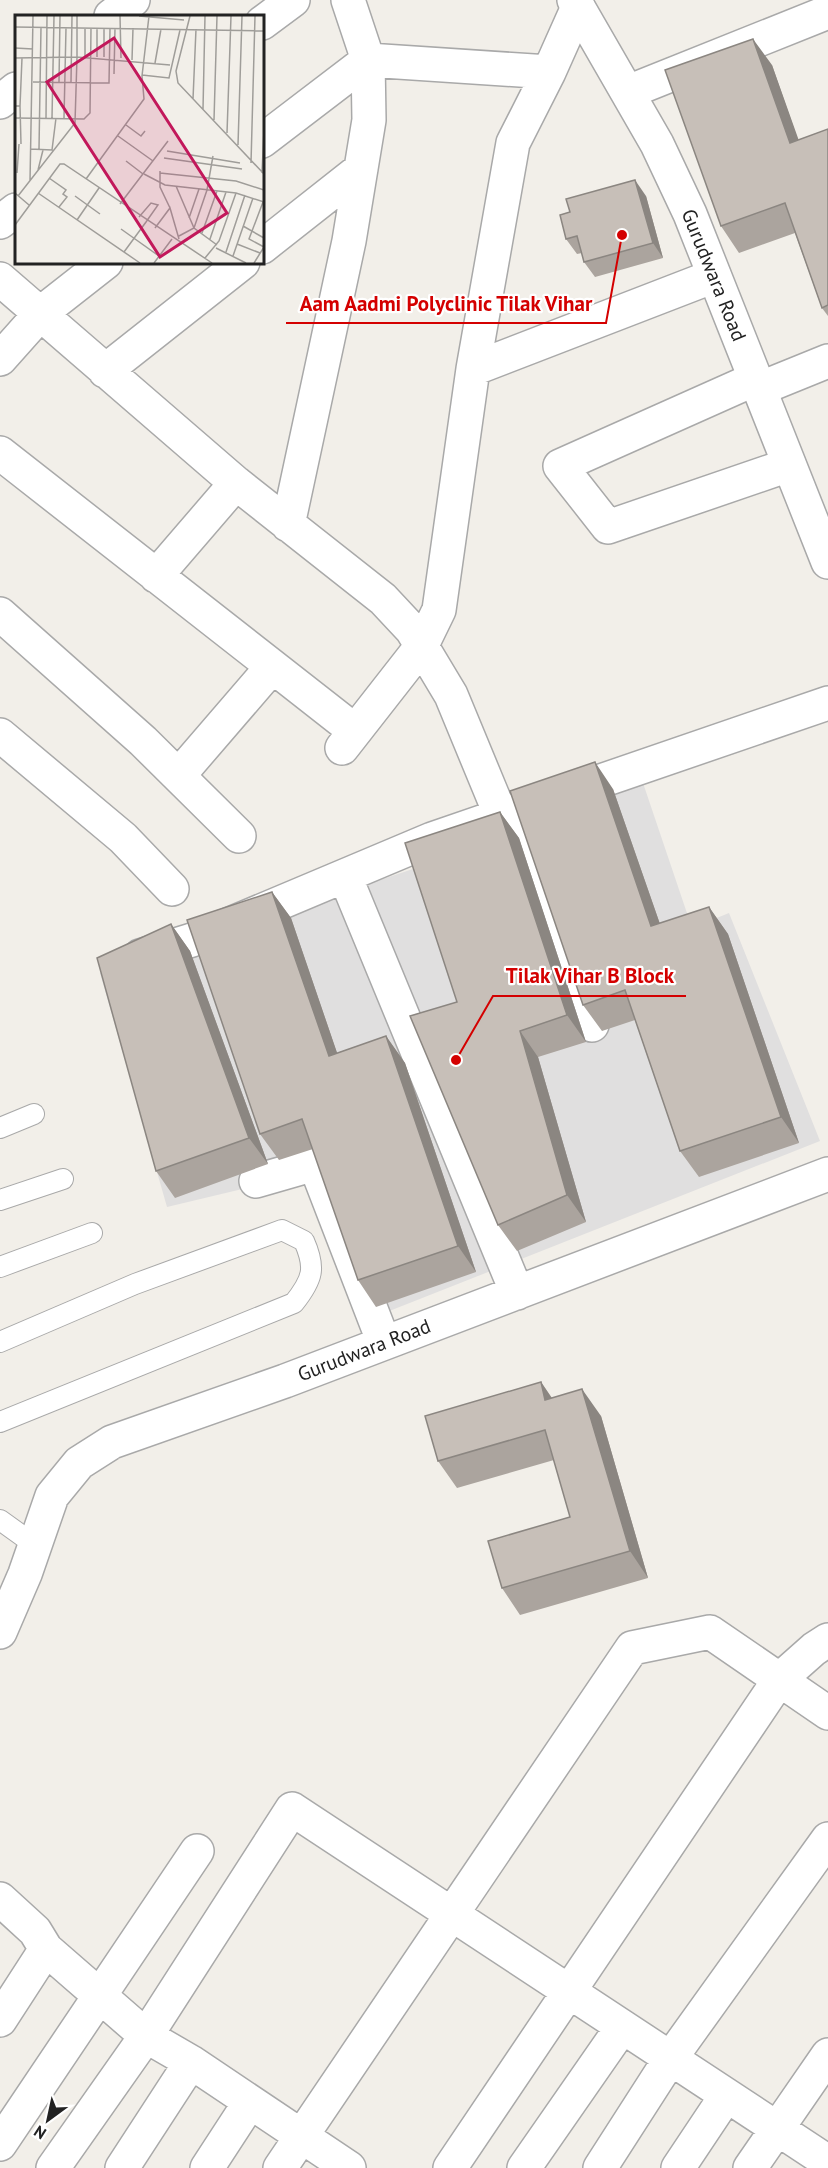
<svg xmlns="http://www.w3.org/2000/svg" width="828" height="2168" font-family="'PT Sans',sans-serif">
<style>
.residential{fill:#e0dfdf}
.lines{fill:none;stroke-linecap:round;stroke-linejoin:round}
.service-casing{stroke:#a9a9a9;stroke-width:22}
.minor-casing{stroke:#a9a9a9;stroke-width:36}
.tertiary-casing{stroke:#a9a9a9;stroke-width:36}
.service{stroke:#fff;stroke-width:20}
.minor{stroke:#fff;stroke-width:33}
.tertiary{stroke:#fff;stroke-width:33}
.wall{fill:#aba49e}
.shaded-wall{fill:#8b8681}
.building{fill:#c7bfb8;stroke:#8b8681;stroke-width:1.5}
.labels{text-anchor:middle;dominant-baseline:central;stroke-width:4.5;stroke-linejoin:round;paint-order:stroke}
.street-label{font-size:20px;fill:#222;stroke:#fff}
.inset-road{fill:none;stroke:#9f9d99;stroke-width:1.5}
.view{fill:#c2185b;fill-opacity:0.15;stroke:#c2185b;stroke-width:3}
.inset-edge{fill:none;stroke:#222;stroke-width:3}
.leader{fill:none;stroke:#d40000;stroke-width:2}
.callout-dot{fill:#d40000;stroke:#fff;stroke-width:2}
.callout-label{font-size:21px;text-anchor:middle;font-weight:bold;fill:#d40000;stroke:#fff;stroke-width:4.5;stroke-linejoin:round;paint-order:stroke}
</style>
<rect width="100%" height="100%" fill="#f2efe9"/>
<!-- residential -->
<path class="residential" d="M642 780 692 928 729 913 820 1141 364 1321 313 1172 167 1207 100 973 422 866Z"/>
<g class="lines">
<!-- service casing -->
<g class="service-casing">
<path id="service" d="M0 1128 34 1114
M0 1200 63 1179
M0 1267 92 1233
M0 1342 135 1284 282 1230 304 1241C316 1268 313 1279 294 1303L0 1422
M0 1520 35 1545"/>
</g>
<!-- minor casing -->
<g class="minor-casing">
<path id="minor" d="M578 7 549 72 513 143 473 369 714 276
M111 16 133 0
M262 23 293 0
M628 92 828 12
M0 102 16 89
M262 141 368 60 549 72
M0 222 16 210
M262 247 361 169
M0 279 236 483 383 599 412 630 451 695 501 816
M0 359 41 313 106 262
M105 371 243 262
M755 379 560 466 608 527 789 465
M759 389 828 361
M0 453 355 731
M288 525 349 241 369 120 368 60 348 0
M156 576 236 483
M0 614 143 741 239 836
M0 735 123 838 172 889
M342 748 421 647 439 610 473 369
M179 775 272 667
M511 812 592 1025
M345 876 517 1293
M140 956 192 940 432 839 828 703
M256 1181 315 1164 384 1343
M0 1632 25 1574 52 1496 79 1463 112 1442 285 1381 828 1174
M0 1899 35 1931 46 1949 146 2036 191 2062 349 2168
M0 2020 46 1949
M0 2144 197 1851
M53 2168 146 2036 292 1809 828 2162
M122 2168 191 2062
M207 2168 250 2102
M280 2168 632 1648 710 1632 828 1713
M450 2168 779 1680 814 1649 828 1640
M524 2168 622 2027
M600 2168 670 2059 828 1839
M678 2168 726 2096
M750 2168 828 2055"/>
</g>
<!-- tertiary casing -->
<g class="tertiary-casing">
<path id="tertiary" d="M574 0 657 144 690 214 828 562"/>
</g>
<!-- service -->
<use href="#service" class="service"/>
<!-- minor -->
<use href="#minor" class="minor"/>
<!-- tertiary -->
<use href="#tertiary" class="tertiary"/>
</g>
<!-- wall -->
<path class="wall" d="M772 65 798 140 828 129V316L822 308 795 233 739 253 721 226Z
M646 196 663 258 595 277 584 262 582 253 577 254 566 239 570 212Z
M613 789 660 924 709 907 728 934 799 1143 699 1177 680 1151 635 1020 602 1031 583 1005Z
M500 812 519 838 586 1042 538 1057 586 1222 517 1251 498 1225Z
M272 892 291 918 337 1053 386 1036 405 1063 476 1272 376 1307 358 1280 313 1149 279 1160 260 1134Z
M171 924 190 951 268 1164 175 1198 156 1171Z
M541 1382 552 1398 601 1416 648 1578 520 1615 502 1588 570 1517 554 1460 457 1488 438 1461Z"/>
<!-- shaded-wall -->
<path class="shaded-wall" d="M753 39 772 65 809 169 790 143Z
M635 180 646 196 663 258 653 243Z
M595 762 613 789 670 953 651 926Z
M500 812 519 838 586 1042 567 1015Z
M272 892 291 918 347 1082 329 1056Z
M709 907 728 934 799 1143 781 1117Z
M171 924 190 951 268 1164 249 1138Z
M520 1031 538 1057 586 1222 567 1195Z
M386 1036 405 1063 476 1272 458 1246Z
M541 1382 559 1409 545 1400Z
M582 1389 601 1416 648 1578 630 1551Z"/>
<!-- building -->
<path class="building" d="M753 39 790 143 828 129V305L822 308 785 203 721 226 665 70Z
M635 180 653 243 584 262 577 236 566 239 560 215 570 212 566 199Z
M595 762 651 926 709 907 781 1117 680 1151 625 990 583 1005 510 791Z
M500 812 567 1015 520 1031 567 1195 498 1225 410 1016 457 1002 405 843Z
M272 892 329 1056 386 1036 458 1246 358 1280 302 1119 260 1134 187 920Z
M171 924 249 1138 156 1171 97 958Z
M541 1382 545 1400 582 1389 630 1551 502 1588 488 1541 570 1517 545 1430 438 1461 425 1416Z"/>
<g class="labels">
<!-- street labels -->
<g class="street-label">
<text transform="translate(714 275) rotate(68)">Gurudwara Road</text>
<text transform="translate(364 1350) rotate(-21)">Gurudwara Road</text>
</g>
</g>
<!-- overview -->
<g transform="translate(15 15)">
<rect width="249" height="249" fill="#f2efe9"/>
<path class="inset-road" d="M105 1 106 43M124 1 169 5M175 1 161 56 163 68 249 159M0 12 249 16M89 13V42M0 33 18 34M70 42V13M82 42V13M0 43 62 42V1M117 45 118 13M140 48 146 14M99 59 100 13M127 60 154 63 165 15M18 67 94 68 95 13M44 67 45 1M56 67 57 1M178 84 181 14M0 91H5L7 43M5 91 6 129M188 94 190 1M0 103 69 104 75 98 76 13M31 103 32 1M37 103 39 1M49 103 51 13M199 105 202 1M111 110 126 121 130 116M212 118 216 1M103 121 138 146M223 130 227 1M15 134 37 135 41 103M24 134 26 12M152 136 225 148M149 143 227 154M111 146 128 159M236 148 240 1M23 155 28 135M145 156V172L155 193M2 158 4 129M145 158 221 166 249 175M247 158 249 115M129 159 150 170 221 178 249 187M34 163 51 175 48 179 52 182 44 192M71 164 129 84 127 61 134 1M15 166 18 1M161 171 179 213 202 230M0 178 14 190M23 178 125 248M3 181 60 108 62 42 155 50M60 181 85 199M248 187 234 224 249 232M105 189 153 126M124 202 136 188 143 190 131 207M174 203 184 174M62 205 84 173M0 210 45 149H49L197 248M228 211 249 223M140 213 155 193 164 224M106 214 144 241M187 218 202 176M164 221 179 213 192 175 198 141M195 224 211 177M222 229 245 238M201 233 231 248M109 237 131 207M211 237 230 180M218 241 238 183M190 243 204 226 221 178M139 248 157 224M239 248 249 232"/>
<path class="view" d="M99 23 212 198 145 242 32 67Z"/>
<rect width="249" height="249" class="inset-edge"/>
</g>
<!-- callouts -->
<path class="leader" d="M622 235L606 323H286M456 1060L493 996H686"/>
<g class="callout-dot">
<circle cx="622" cy="235" r="6"/>
<circle cx="456" cy="1060" r="6"/>
</g>
<g class="callout-label">
<text x="446" y="311">Aam Aadmi Polyclinic Tilak Vihar</text>
<text x="590" y="983">Tilak Vihar B Block</text>
</g>
<!-- north arrow -->
<g transform="translate(48 2120) rotate(213)" stroke="#ffffff" stroke-width="4.5" paint-order="stroke">
<path d="M0-4.5L10 22L0 15L-10 22Z" fill="#222222"/>
<text y="-9" font-size="16" font-weight="bold" text-anchor="middle" fill="#222222">N</text>
</g>
</svg>
